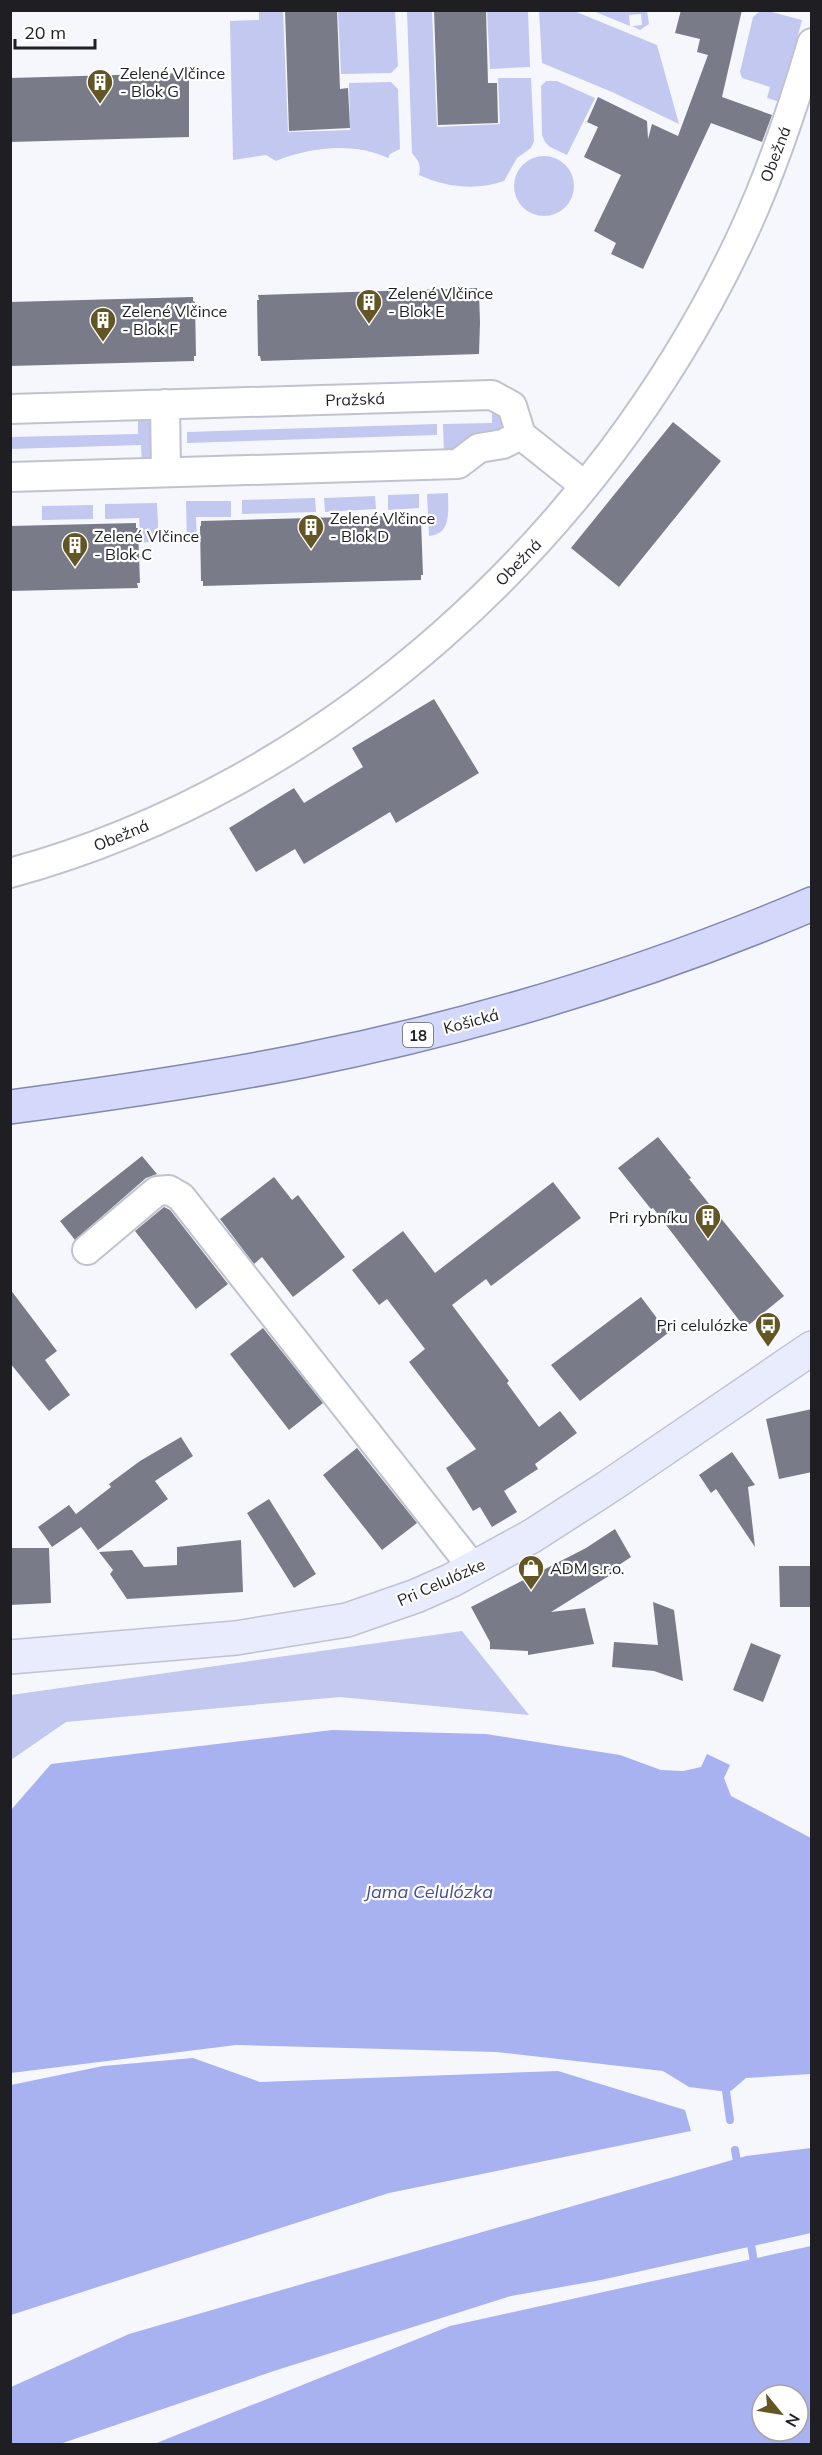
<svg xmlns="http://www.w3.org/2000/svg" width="822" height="2455" font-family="Mulish,sans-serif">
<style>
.green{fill:#c2c8ef}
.forest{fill:#a9b2f0;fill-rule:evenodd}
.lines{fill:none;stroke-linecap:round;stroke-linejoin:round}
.stream{stroke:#a9b2f0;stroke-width:8}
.building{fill:#797c88}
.street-casing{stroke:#c0c2d0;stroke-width:32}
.secondary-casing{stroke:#c0c2d0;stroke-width:36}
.primary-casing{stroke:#8187ae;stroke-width:36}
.street{stroke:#fff;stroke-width:28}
.secondary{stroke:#e9ecfd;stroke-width:33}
.primary{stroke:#d4d9fb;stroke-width:33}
.labels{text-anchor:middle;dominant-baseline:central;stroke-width:4.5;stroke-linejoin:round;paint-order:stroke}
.shield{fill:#fff;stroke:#626265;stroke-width:1.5}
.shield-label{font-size:15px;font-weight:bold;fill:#1e1e23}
.poi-label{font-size:16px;fill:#1e1e23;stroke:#fff;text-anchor:start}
.street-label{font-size:16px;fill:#1e1e23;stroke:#fff}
.water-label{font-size:18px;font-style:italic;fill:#484c96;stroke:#fff}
</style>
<rect width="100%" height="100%" fill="#f6f7fd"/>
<!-- green -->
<path class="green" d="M259 11H283L288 132 350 130 349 83 391 82 398 89 400 149 390 154 388 158C353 142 311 147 276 161L266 155 233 160 230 21 259 20Z
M338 11H395L398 66 391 73 341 74Z
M407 11H432L437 127 500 124 498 78H531L534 141 531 148 517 158 504 181C476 191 445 187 419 175 421 165 419 161 412 153Z
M487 11H528L530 67 490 69Z
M539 11H574L657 45 679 124 612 92 542 63Z
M593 11H647L649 24 640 30 632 26 642 25 641 14 629 15 630 26Z
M760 11H768L802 20 780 102 767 98 770 87 742 78 740 72 753 17Z
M546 81H557L595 98 567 155 550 147 545 142 542 135 541 86Z
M514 186a30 30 0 1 1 60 0a30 30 0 1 1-60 0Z
M492 402 502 419 503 434 444 456 443 424 492 423Z
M138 414C162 423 155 434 155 457L142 465 141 445 11 449 10 437 138 434Z
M437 424V435L187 443V432Z
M448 493C448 511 452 534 429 536L427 494Z
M419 494V508L388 510V495Z
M375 496 376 509 325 512 324 498Z
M315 498 316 512 242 514V500Z
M186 501H231V517H196L197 543H187Z
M157 503C157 520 164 543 141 543L139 518 105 519V504Z
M93 505V519L42 520V506Z
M462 1631 529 1715 340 1697 66 1722 11 1760V1695Z"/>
<!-- forest -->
<path class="forest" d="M332 1730 486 1734 620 1755 661 1770 683 1771 701 1767 707 1754 730 1765 724 1778 731 1796 811 1838V2074L746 2078 731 2091H720L689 2087 663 2071 496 2052 236 2045 11 2073V1810L51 1764Z
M193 2058 260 2082 558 2071 685 2110 691 2131 389 2193 11 2315V2085L103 2066Z
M811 2148V2233L601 2280 511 2296 274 2371 60 2444H11V2387L129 2334 746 2156Z
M811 2246V2444H154L450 2326ZM762 2395H798V2431H762Z"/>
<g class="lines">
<!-- stream -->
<path class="stream" d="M726 2091 730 2120
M735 2150 755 2268"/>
</g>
<!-- building -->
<path class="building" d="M285 10H337L340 89 348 88 350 128 289 131Z
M434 10H486L488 83H497L498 123 438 125Z
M681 10H742L722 97 772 115 762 142 711 123 643 269 611 254 616 243 594 231 621 175 584 157 598 127 587 122 598 97 647 121 648 139 652 124 678 136 708 55 697 52 700 39 675 33Z
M187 73V78H189V137L10 142V78Z
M477 288V294L479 293 480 322 479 354 261 361 260 356H258L257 300H259L258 295Z
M193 297V301L195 302 196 356H194V361L10 366V302Z
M673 422 721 461 619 587 571 548Z
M419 515V520H421L423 575H421V580L203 586V581H201L200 526H201V521Z
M136 523V528H138L140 583H137L138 588 10 591V526Z
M434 699 479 773 396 823 390 812 304 864 295 849 256 872 229 828 294 788 304 803 363 767 352 748Z
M658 1137 691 1178 689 1179 784 1296 745 1328 653 1208 651 1209 618 1168Z
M142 1156 157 1174 146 1178 75 1240 60 1221Z
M274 1177 292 1200 298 1195 345 1257 293 1297 262 1257 254 1264 220 1219Z
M553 1182 581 1218 491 1286 486 1279 452 1305 509 1381 507 1383 539 1427 560 1411 577 1433 535 1464 538 1469 504 1491 517 1512 492 1527 480 1507 473 1511 446 1468 476 1449 409 1362 425 1349 387 1299 379 1305 352 1270 403 1231 435 1273Z
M164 1207 170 1210 228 1284 196 1309 135 1231Z
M10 1289 57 1351 45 1360 70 1395 49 1411 10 1363Z
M641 1297 668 1333 580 1401 551 1365Z
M263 1328 323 1403 289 1430 230 1354Z
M812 1409V1472L779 1479 766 1419Z
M181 1437 193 1456 155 1481 168 1499 98 1550 81 1527 52 1547 38 1527 69 1505 76 1514 111 1487 109 1484 140 1461Z
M357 1448 417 1523 382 1550 323 1475Z
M732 1452 755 1485 748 1487 755 1547 716 1489 711 1493 699 1475Z
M269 1499 316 1574 294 1588 247 1513Z
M615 1529 631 1557 619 1565 620 1569 551 1612 585 1608 594 1644 528 1655V1651L490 1649V1642L471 1607 586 1548Z
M241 1540 243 1592 127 1599 110 1574 113 1570 99 1552 132 1550 144 1567 177 1565V1547Z
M10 1548H49L51 1603 10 1605Z
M779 1566H812V1607H780Z
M653 1602 674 1610 683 1681 654 1671 612 1667 614 1642 658 1645Z
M751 1643 781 1655 763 1702 733 1690Z"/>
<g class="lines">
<!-- street casing -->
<g class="street-casing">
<path id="street" d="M165 404 166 472
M10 409 492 395 512 406 521 435 585 486
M10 477 458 464 479 448 503 444 521 435
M10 873C329 786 599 537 739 242 770 177 792 111 812 43
M87 1250 157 1191 169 1190 181 1197 474 1569"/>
</g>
<!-- secondary casing -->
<g class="secondary-casing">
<path id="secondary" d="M10 1657 236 1638 347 1620 416 1596 452 1580 532 1536 611 1485 812 1348"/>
</g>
<!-- primary casing -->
<g class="primary-casing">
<path id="primary" d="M10 1107C108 1094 205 1080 301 1061 476 1026 647 974 812 904"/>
</g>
<!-- street -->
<use href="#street" class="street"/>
<!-- secondary -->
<use href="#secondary" class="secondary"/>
<!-- primary -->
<use href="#primary" class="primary"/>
</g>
<!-- icons -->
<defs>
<g id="building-pin" transform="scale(1.35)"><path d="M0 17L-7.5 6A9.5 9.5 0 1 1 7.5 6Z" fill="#625724" stroke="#fff"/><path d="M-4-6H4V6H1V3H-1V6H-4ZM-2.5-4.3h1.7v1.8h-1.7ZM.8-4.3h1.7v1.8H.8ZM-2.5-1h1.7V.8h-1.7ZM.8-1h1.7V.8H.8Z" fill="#fff"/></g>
<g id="bus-pin" transform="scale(1.35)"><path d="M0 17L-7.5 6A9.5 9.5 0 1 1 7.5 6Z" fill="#625724" stroke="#fff"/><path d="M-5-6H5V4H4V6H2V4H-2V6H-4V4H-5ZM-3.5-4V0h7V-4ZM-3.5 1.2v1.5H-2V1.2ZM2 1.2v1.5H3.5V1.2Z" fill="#fff"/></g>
<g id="shop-pin" transform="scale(1.35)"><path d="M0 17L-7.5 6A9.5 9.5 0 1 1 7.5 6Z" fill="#625724" stroke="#fff"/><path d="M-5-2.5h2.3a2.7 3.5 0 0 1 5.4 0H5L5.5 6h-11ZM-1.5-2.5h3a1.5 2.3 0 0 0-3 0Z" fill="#fff"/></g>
</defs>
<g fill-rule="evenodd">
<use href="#building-pin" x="100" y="82"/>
<use href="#building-pin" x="369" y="302"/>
<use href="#building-pin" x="103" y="320"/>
<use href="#building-pin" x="311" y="527"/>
<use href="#building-pin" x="75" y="545"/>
<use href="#building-pin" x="708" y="1217"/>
<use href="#bus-pin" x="768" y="1325"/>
<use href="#shop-pin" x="531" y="1568"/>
</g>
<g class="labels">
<!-- shield labels -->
<rect class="shield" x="403" y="1023" width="30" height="24" rx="4.5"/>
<g class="shield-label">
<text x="418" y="1035">18</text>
</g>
<!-- poi labels -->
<g class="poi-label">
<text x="120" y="73">Zelené Vlčince<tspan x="120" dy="18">- Blok G</tspan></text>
<text x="388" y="293">Zelené Vlčince<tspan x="388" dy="18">- Blok E</tspan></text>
<text x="122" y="311">Zelené Vlčince<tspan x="122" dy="18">- Blok F</tspan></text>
<text x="330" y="518">Zelené Vlčince<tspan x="330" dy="18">- Blok D</tspan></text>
<text x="94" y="536">Zelené Vlčince<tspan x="94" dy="18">- Blok C</tspan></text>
<text x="688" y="1217" text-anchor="end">Pri rybníku</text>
<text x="748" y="1325" text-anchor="end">Pri celulózke</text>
<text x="550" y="1568">ADM s.r.o.</text>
</g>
<!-- street labels -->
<g class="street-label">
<text transform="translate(775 154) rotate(-69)">Obežná</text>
<text transform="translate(355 399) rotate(-2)">Pražská</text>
<text transform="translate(518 562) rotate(-46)">Obežná</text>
<text transform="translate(121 835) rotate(-22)">Obežná</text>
<text transform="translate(471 1021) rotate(-15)">Košická</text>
<text transform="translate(441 1582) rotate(-24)">Pri Celulózke</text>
</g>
<!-- water labels -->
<g class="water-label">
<text x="429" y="1891">Jama Celulózka</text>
</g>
</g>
<!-- border -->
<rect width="822" height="2455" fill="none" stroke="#1e1e23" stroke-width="24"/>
<!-- north arrow -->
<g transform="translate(780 2413) rotate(120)"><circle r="28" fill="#ffffff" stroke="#a5a5a7" stroke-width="1.5"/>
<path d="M0-4.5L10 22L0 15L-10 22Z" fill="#625724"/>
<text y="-9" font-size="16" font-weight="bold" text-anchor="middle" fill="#1e1e23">N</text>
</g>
<!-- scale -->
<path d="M15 39v9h80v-9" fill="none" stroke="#1e1e23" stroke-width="3"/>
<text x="24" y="39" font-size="18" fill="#1e1e23" stroke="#ffffff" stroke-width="4.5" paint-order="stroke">20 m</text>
</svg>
